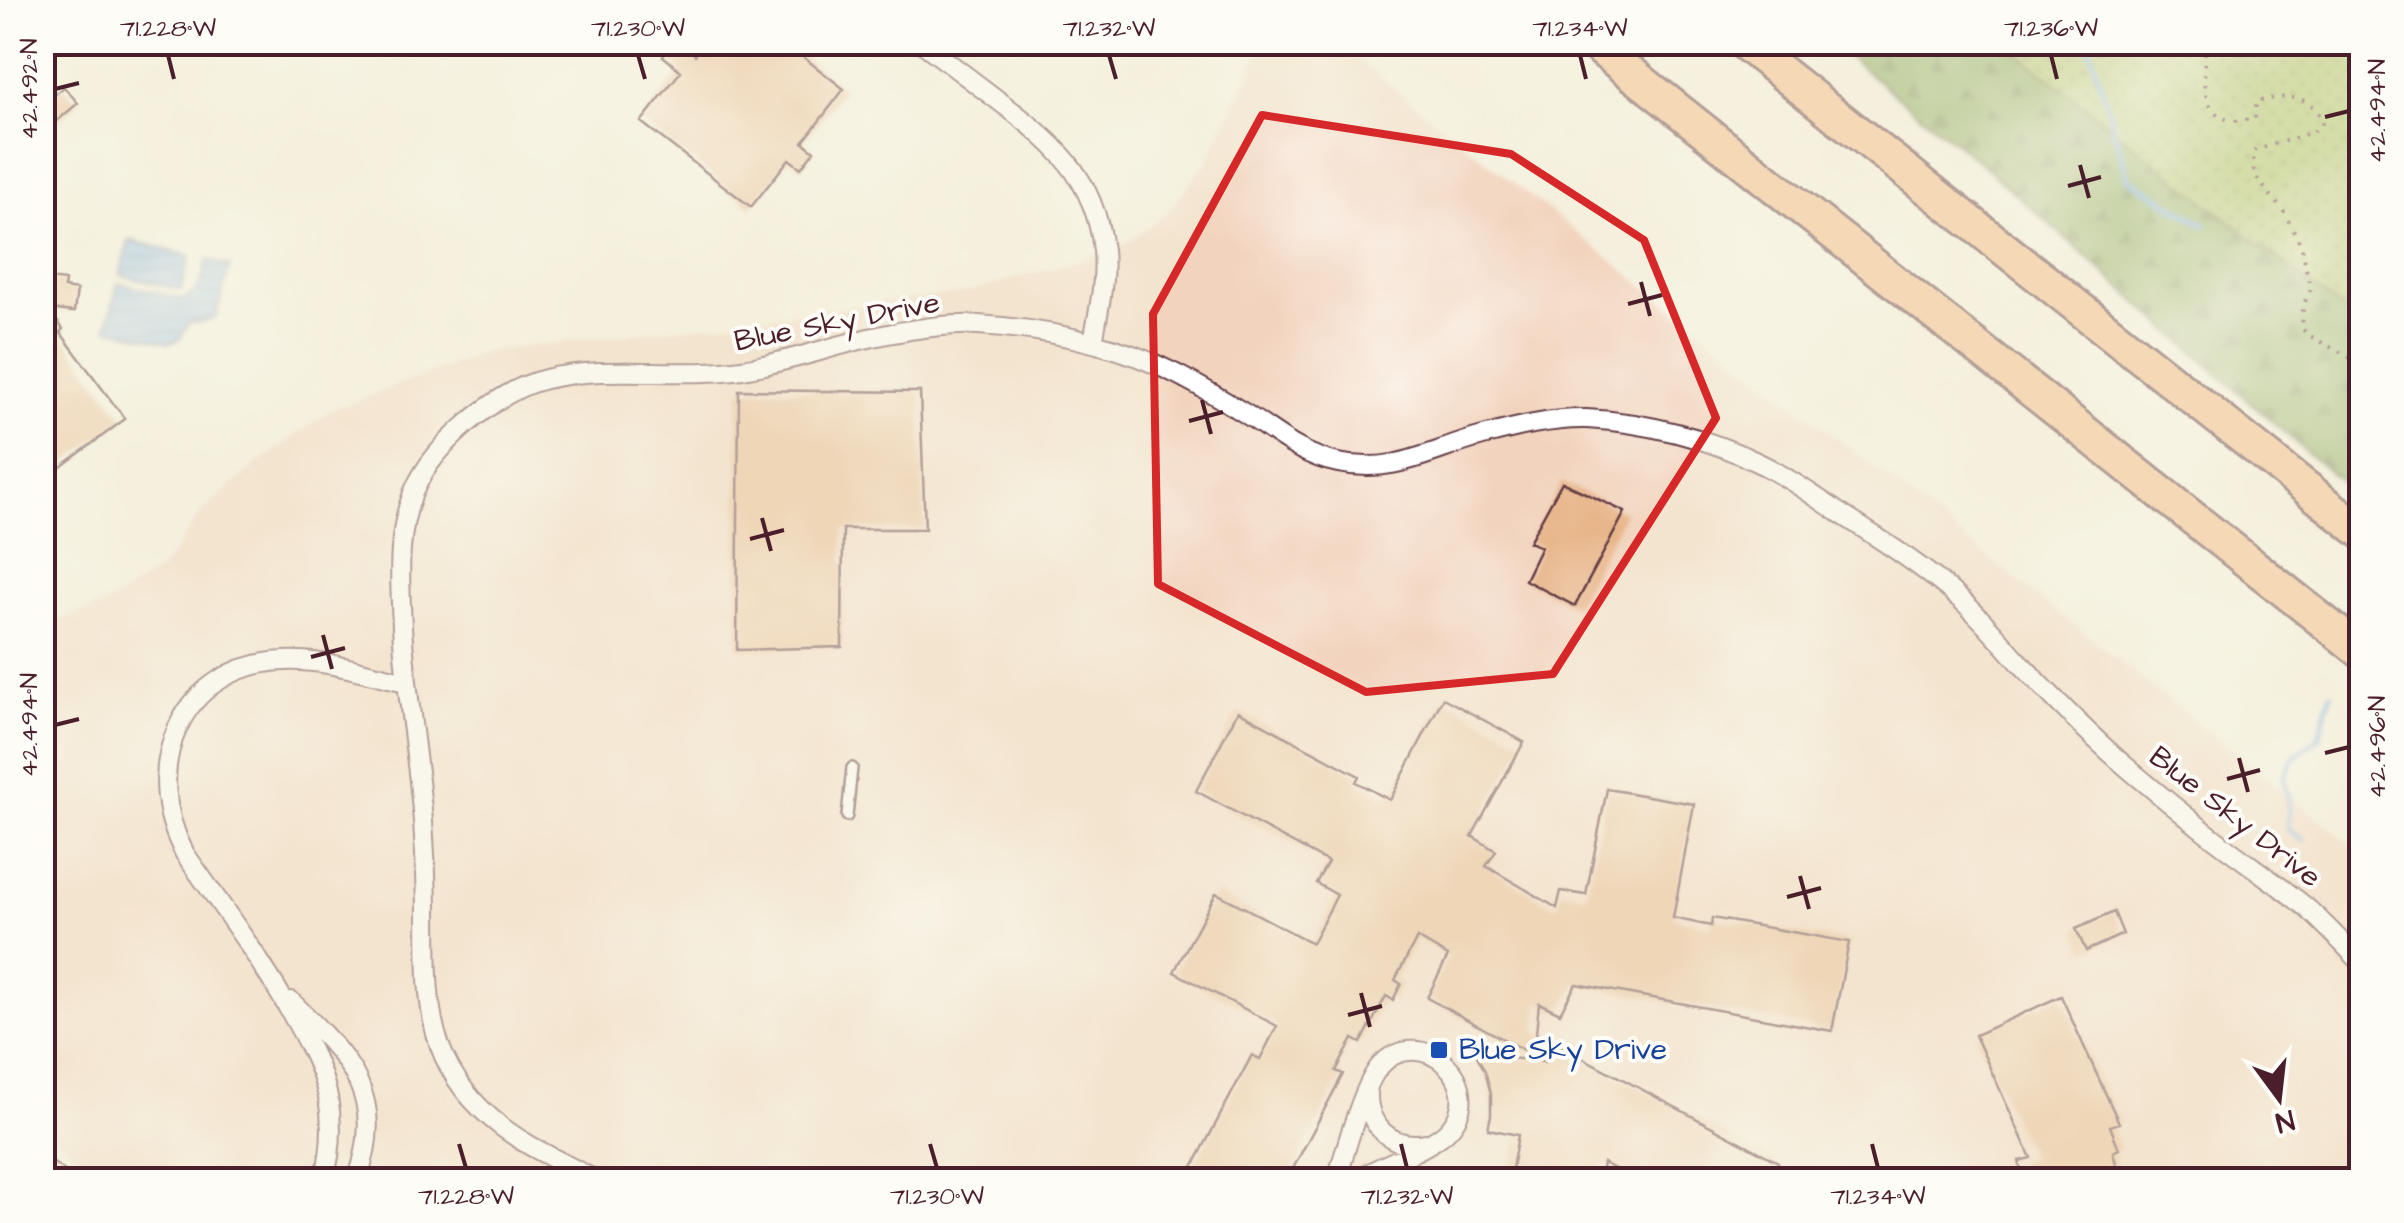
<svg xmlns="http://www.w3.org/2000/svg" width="2404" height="1223" font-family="'Architects Daughter',sans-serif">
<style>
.built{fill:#f2d4be}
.forest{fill:url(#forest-firs);stroke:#6a6444;stroke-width:2.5}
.park{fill:url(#park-dots);stroke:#7c724a;stroke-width:2.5}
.water{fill:url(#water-rules);stroke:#5f6486;stroke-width:2.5}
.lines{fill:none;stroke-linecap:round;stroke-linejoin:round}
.stream{stroke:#74aae2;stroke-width:5}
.building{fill:#e8b68a}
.service-casing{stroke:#643e46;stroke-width:14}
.minor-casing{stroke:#643e46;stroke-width:22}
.secondary-casing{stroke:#643e46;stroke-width:30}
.motorway-casing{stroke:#643e46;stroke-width:38}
.path{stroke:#643e46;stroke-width:4;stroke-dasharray:2.5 8;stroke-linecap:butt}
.service{stroke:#fff;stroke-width:9}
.minor{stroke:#fff;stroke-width:18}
.secondary{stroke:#fce5cf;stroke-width:25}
.motorway{stroke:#f7bd88;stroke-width:32}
.marked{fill:none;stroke:#d62828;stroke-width:8;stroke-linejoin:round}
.ticks{fill:none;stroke:#4a1f2b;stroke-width:4}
.transit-dot{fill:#1a4fb4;stroke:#fdfcf7;stroke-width:4}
.labels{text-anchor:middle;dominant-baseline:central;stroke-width:8;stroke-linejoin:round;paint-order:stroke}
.street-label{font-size:30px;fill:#4a1f2b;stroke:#fdfcf7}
.transit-label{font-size:30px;fill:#164399;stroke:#fdfcf7;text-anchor:start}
.neatline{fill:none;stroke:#4a1f2b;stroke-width:4}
.ticks-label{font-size:25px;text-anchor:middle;fill:#4a1f2b}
</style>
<defs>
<pattern id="forest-firs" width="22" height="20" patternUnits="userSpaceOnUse" patternTransform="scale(2.5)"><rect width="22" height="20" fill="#8baa5d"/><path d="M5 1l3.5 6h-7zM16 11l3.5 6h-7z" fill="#748a4d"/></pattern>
<pattern id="park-dots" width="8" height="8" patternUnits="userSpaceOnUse" patternTransform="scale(2.5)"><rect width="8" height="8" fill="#afc569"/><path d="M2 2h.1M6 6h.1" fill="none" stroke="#909f57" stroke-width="1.8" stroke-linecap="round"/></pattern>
<pattern id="water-rules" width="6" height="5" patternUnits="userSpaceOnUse" patternTransform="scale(2.5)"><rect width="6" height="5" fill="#74aae2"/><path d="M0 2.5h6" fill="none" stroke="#618ab7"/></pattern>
</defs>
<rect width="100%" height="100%" fill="#fdfcf7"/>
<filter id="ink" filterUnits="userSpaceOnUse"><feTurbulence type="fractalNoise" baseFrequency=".01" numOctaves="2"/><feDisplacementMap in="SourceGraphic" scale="20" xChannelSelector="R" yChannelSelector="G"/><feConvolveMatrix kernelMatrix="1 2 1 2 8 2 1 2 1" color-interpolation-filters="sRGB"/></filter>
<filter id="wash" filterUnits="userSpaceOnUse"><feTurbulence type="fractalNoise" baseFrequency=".0048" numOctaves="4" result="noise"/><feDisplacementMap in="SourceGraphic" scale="40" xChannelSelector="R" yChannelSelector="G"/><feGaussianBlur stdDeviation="2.25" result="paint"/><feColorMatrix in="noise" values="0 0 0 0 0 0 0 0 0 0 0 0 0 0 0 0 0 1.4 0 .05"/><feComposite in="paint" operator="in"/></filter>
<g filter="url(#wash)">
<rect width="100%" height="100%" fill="#f4f0dd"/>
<!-- built -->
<path class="built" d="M1264 43H1337L2361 852V1180H126L78 1156 43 1126V625L113 601 164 566 200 514 258 463 331 410 488 351 966 293 1119 248 1168 212 1207 161Z"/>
<!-- forest -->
<path class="forest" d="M1831 43H2361V495L2322 466 1983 165Z"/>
<!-- park -->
<path class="park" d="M2005 43H2361V325Z"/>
<!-- water -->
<path class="water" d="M129 240 190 256 181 290 120 275Z
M207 260 230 266 216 317 206 322 189 323 179 340 170 343 107 328 118 283 183 299 196 292 197 286H200Z"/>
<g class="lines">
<!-- stream -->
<path class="stream" d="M2088 42 2128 178 2205 225
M2304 840 2288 829 2289 801 2284 778 2294 757 2318 739 2331 693"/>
</g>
<g id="blocks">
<!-- building -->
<path class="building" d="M673 42H679L695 55 705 42H784L844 89 803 142 814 151 801 168 789 159 751 207 641 122 681 71 663 56Z
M64 87 78 103 57 121 42 105Z
M42 278 65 281 64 288 77 290 74 312 48 309 63 329 60 332 125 419 42 481Z
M739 390 920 392 925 529H843L842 647 737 650Z
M1562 482 1625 512 1575 606 1525 580 1541 547 1529 542Z
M1443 698 1524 742 1472 836 1496 851 1486 866 1557 908 1561 891 1586 895 1607 789 1694 804 1673 918 1711 926 1712 918 1849 942 1832 1031 1576 984 1560 1013 1539 1003 1536 1033 1778 1162 1768 1180H1636L1603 1163 1600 1180H1510L1518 1135 1488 1129 1491 1115V1094L1485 1071 1476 1054 1546 1062 1427 998 1448 956 1417 938 1395 980 1401 984 1393 1000 1386 996 1361 1043 1353 1039 1336 1071 1343 1074 1287 1180H1186L1252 1055 1260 1059 1277 1026 1174 972 1216 893 1312 943 1337 895 1316 883 1328 862 1196 791 1238 711 1359 776 1356 782 1390 800Z
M2114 912 2123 934 2086 951 2076 929Z
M2061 996 2119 1123 2110 1126 2119 1149 2113 1152 2120 1180H2024L2019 1161 2031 1158 1975 1035Z"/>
</g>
</g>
<g filter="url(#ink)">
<use href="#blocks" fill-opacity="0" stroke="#643e46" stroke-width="2.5"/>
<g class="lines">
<!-- service casing -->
<g class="service-casing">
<path id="service" d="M847 816 852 768"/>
</g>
<!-- minor casing -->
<g class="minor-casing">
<path id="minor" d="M856 42 872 44 882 42
M921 42C946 61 971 80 995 98 1052 141 1095 175 1103 250 1106 281 1098 313 1093 342
M291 1001C348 1058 388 1094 357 1180
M1368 1093C1367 1126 1392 1149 1425 1143
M324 1180C331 1154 333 1124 328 1097 322 1069 309 1045 295 1020 263 962 223 908 185 854 139 769 179 665 284 661 325 659 366 673 406 682
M595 1180C561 1161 522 1145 492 1119 422 1059 428 995 427 912 427 882 425 852 423 822 418 757 406 692 402 627 400 582 396 536 413 493 425 464 445 443 468 423 490 404 518 385 546 379 609 364 677 378 742 369 792 362 838 343 888 334 914 329 951 324 978 325 1016 327 1060 334 1097 344 1151 357 1199 385 1246 414 1277 434 1300 455 1338 463 1394 475 1431 450 1483 436 1516 427 1553 418 1587 419 1646 422 1708 438 1761 464 1788 477 1813 495 1838 512 1880 539 1923 566 1960 599 1983 619 2002 643 2022 665 2057 702 2092 738 2130 770 2161 796 2192 822 2224 846 2252 867 2282 887 2308 909 2327 926 2344 945 2362 963
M1337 1180C1344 1154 1363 1085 1380 1066 1420 1022 1490 1083 1449 1129 1435 1145 1390 1162 1369 1173L1360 1180"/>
</g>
<!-- secondary casing -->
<g class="secondary-casing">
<path id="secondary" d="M42 1172 54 1180"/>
</g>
<!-- motorway casing -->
<g class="motorway-casing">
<path id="motorway" d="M1592 42 2362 652
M1743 42 2362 532"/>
</g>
<!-- path -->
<path class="path" d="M2206 42C2205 69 2196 112 2230 120 2237 122 2247 119 2255 119L2256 102C2280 95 2317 92 2322 124L2313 132 2253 151 2254 175 2284 212 2302 247 2310 289 2303 307 2302 329C2322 347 2341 348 2362 367"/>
<!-- service -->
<use href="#service" class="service"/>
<!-- minor -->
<use href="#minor" class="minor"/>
<!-- secondary -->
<use href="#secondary" class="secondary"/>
<!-- motorway -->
<use href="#motorway" class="motorway"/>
</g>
</g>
<!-- marked area -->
<path d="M0 0H2404V1223H0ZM1262 115 1511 154 1644 240 1716 418 1553 674 1366 692 1158 584 1153 314Z" fill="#f4f0dd" fill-opacity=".55" fill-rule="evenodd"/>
<path class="marked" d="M1262 115 1511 154 1644 240 1716 418 1553 674 1366 692 1158 584 1153 314Z"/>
<!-- ticks -->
<path class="ticks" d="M168 55 174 79M638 55 645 79M1109 55 1116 79M1580 55 1586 79M2051 55 2057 79M55 89 79 83M2325 117 2349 111M2080 165 2089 198M2068 186 2101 177M1641 282 1650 316M1628 304 1662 295M1202 400 1211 434M1189 421 1223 412M762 518 771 551M750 539 784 530M323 635 332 669M311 657 345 648M55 725 79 719M2325 753 2349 747M2239 758 2248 792M2227 779 2260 770M1800 876 1809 909M1787 897 1821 888M1361 993 1370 1027M1348 1015 1382 1006M459 1144 466 1168M930 1144 937 1168M1401 1144 1407 1168M1872 1144 1878 1168"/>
<!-- markers -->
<rect class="transit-dot" x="1429" y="1040" width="20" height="20" rx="5"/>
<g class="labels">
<!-- street labels -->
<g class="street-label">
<text transform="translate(837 322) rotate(-11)">Blue Sky Drive</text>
<text transform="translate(2235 817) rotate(38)">Blue Sky Drive</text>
</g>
<!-- transit labels -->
<g class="transit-label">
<text x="1459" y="1050">Blue Sky Drive</text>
</g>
</g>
<!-- margin -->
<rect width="2404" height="1223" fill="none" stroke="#fdfcf7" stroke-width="110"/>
<!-- north arrow -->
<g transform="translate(2279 1098) rotate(165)" stroke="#fdfcf7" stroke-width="8" paint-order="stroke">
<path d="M0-8L18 38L0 25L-18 38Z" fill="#4a1f2b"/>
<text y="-15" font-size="28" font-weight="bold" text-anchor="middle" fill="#4a1f2b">N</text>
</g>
<rect x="55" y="55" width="2294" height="1113" class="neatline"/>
<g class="ticks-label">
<text x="168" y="36">71.228°W</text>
<text x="638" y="36">71.230°W</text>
<text x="1109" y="36">71.232°W</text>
<text x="1580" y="36">71.234°W</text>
<text x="2051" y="36">71.236°W</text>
<text transform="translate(28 89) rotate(-90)" y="9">42.492°N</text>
<text transform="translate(2376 111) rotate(-90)" y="9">42.494°N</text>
<text transform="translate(28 725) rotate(-90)" y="9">42.494°N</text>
<text transform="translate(2376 747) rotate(-90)" y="9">42.496°N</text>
<text x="466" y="1204">71.228°W</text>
<text x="937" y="1204">71.230°W</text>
<text x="1407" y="1204">71.232°W</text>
<text x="1878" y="1204">71.234°W</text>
</g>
</svg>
